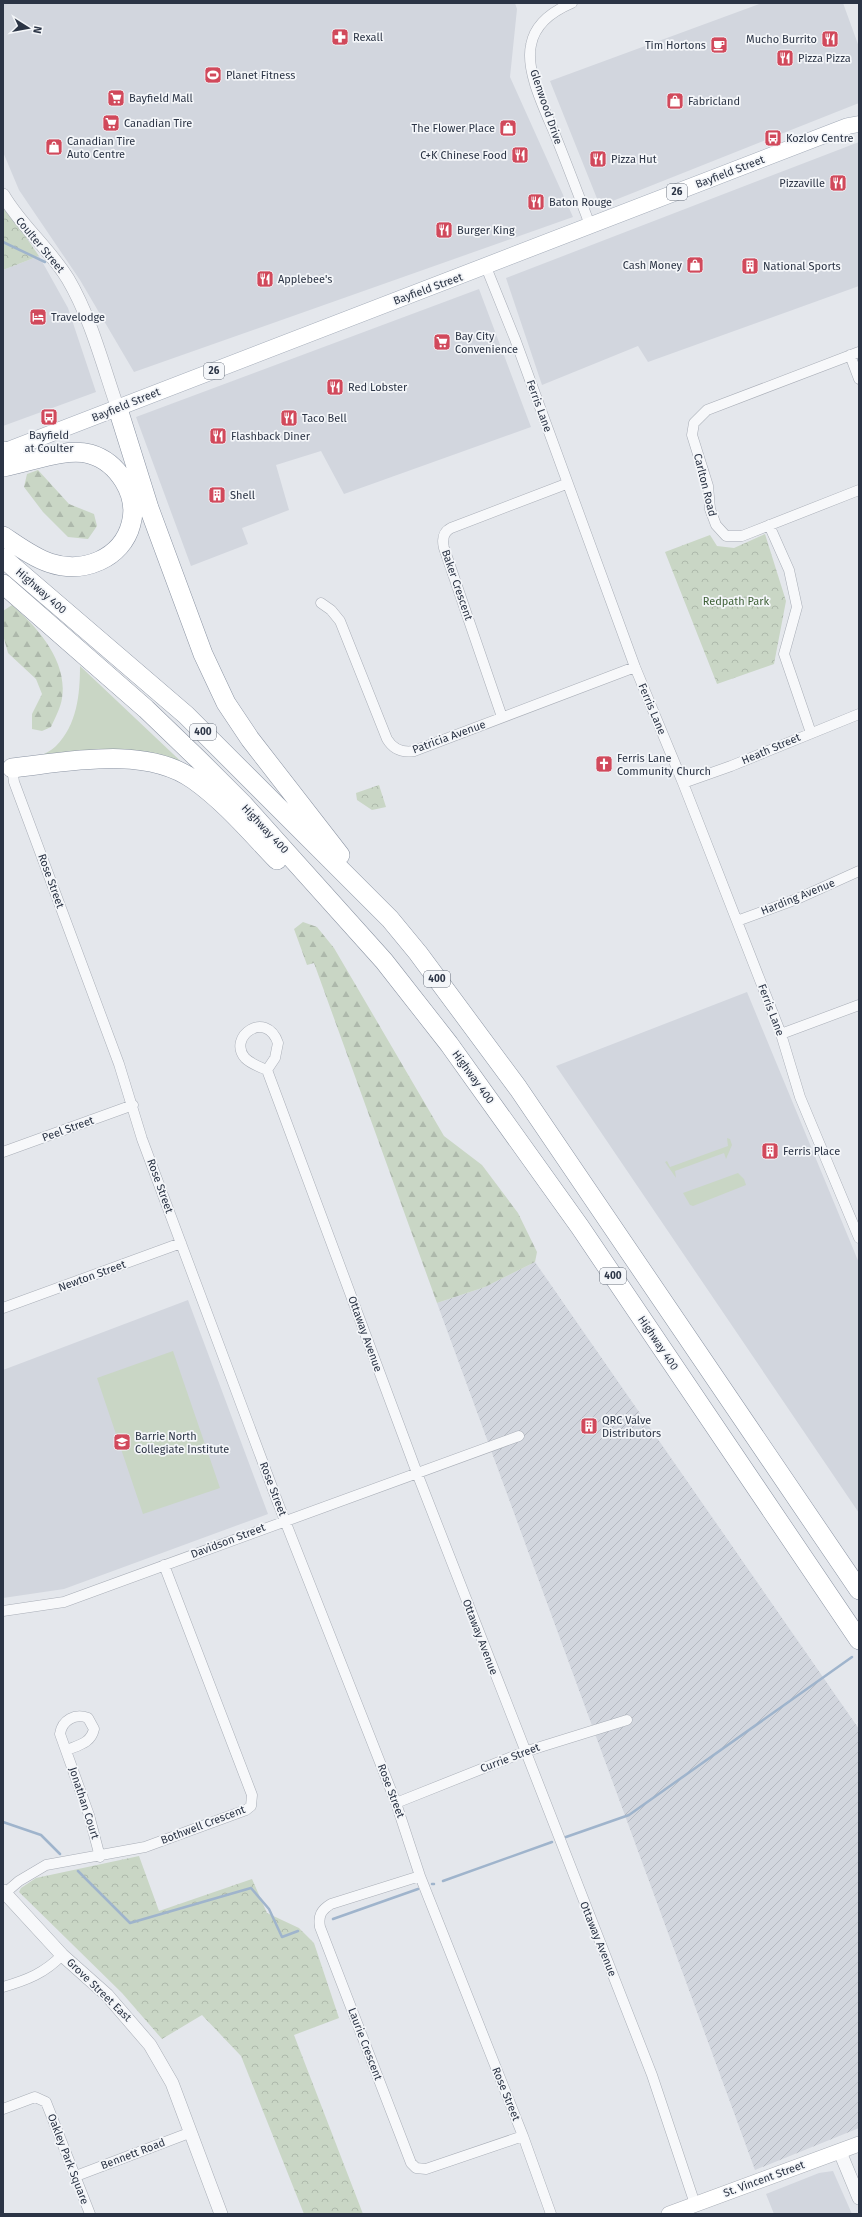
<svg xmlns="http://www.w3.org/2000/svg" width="862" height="2217" font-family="'Fira Sans',sans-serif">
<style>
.built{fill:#d2d6de}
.industrial{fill:url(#industrial-furrows)}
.grass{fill:#c9d6c5}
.forest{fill:url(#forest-firs)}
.park{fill:url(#park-crowns)}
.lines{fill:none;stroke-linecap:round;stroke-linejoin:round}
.stream{stroke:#9fb4cc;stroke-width:2.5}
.minor-casing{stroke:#a9aeb7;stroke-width:11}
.tertiary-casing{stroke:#a9aeb7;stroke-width:14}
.secondary-casing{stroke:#a9aeb7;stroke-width:16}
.primary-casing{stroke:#a3abb8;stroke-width:17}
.motorway-casing{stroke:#8b94a3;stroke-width:20}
.minor{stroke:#f7f8fa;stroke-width:10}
.tertiary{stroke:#f7f8fa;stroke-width:13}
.secondary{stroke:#fff;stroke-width:15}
.primary{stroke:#fff;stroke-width:16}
.motorway{stroke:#fff;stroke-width:19}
.labels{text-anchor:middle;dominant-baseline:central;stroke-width:3.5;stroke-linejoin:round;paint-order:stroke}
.shield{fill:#f4f6f9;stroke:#676e7b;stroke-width:1}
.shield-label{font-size:10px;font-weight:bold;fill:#2b3445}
.poi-label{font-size:11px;fill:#2b3445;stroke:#f4f6f9;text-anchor:start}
.street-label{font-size:11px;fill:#2b3445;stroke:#f4f6f9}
.park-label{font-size:11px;fill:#3f6138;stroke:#f4f6f9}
</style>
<defs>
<pattern id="industrial-furrows" width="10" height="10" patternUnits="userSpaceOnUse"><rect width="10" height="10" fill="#d2d6de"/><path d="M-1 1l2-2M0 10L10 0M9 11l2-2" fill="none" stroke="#b4b8c0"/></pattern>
<pattern id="forest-firs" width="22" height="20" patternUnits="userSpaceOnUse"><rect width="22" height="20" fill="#c9d6c5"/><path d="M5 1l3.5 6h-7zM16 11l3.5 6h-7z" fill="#adb8ab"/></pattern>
<pattern id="park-crowns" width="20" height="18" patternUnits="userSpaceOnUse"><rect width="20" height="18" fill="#c9d6c5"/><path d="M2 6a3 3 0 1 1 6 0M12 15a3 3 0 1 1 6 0" fill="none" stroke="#adb8ab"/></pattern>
</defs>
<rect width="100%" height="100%" fill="#e4e7ec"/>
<!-- built -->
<path class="built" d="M3 3H515L517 9 510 77 573 217 134 372 80 280 19 190 3 152Z
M762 3H843L859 47V103L600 206 550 81Z
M859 142V286L648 362 638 346 542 385 506 278Z
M39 256 68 308 96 392 3 426V270Z
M479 289 531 427 344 494 321 451 276 465 289 510 242 528 248 544 191 566 136 417Z
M747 992 859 1263V1513L556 1066Z
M188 1300 268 1514 64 1589 3 1598V1370Z
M833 2171 852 2214H774L766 2194 819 2173Z"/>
<!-- industrial -->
<path class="industrial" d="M535 1262 859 1729V2128L755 2170 437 1303 485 1287Z"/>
<!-- grass -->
<path class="grass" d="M80 666 190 770 38 758C43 754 51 751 56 746 77 725 80 695 80 666Z
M727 1138 730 1139 732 1145 726 1159 724 1153 675 1171 676 1178 665 1162 667 1161 670 1167 728 1146Z
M738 1173 744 1179 746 1185 693 1206 690 1205 683 1193Z
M173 1351 220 1488 143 1514 97 1378Z"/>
<!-- forest -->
<path class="forest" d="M38 470 69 504 94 514 97 526 88 539 68 537 43 512 24 487 27 474Z
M12 605C37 627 68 661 62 698 61 707 55 718 51 727L42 731 32 729V714L42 694 36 679 8 653 3 635V611Z
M303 922 317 927 334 948 444 1136 482 1165 518 1213 537 1252 535 1262 485 1287 437 1303 314 963 307 965 294 929Z"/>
<!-- park -->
<path class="park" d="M3 204 39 256 3 270Z
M765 534 786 601 774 664 717 684 665 552 710 535 717 546 734 548Z
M379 785 386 807 372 810 357 800 356 793Z
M139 1856 159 1911 252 1879 267 1913 299 1928 314 1943 339 2018 294 2035 363 2214H304L241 2056 202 2015 162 2039 122 1993 19 1892 21 1888 36 1878Z"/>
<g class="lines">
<!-- stream -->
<path class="stream" d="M3 242 45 262
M3 1822 41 1835 60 1854
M566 1837 629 1815 852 1657
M78 1871 130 1923 251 1888 269 1909 282 1937 298 1931
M443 1881 552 1842
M432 1884H434
M333 1919 418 1889"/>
<!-- minor casing -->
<g class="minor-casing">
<path id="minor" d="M572 3C553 11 535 23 531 45 525 72 546 112 556 137 568 167 579 196 590 225
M486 267 515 339 635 667 683 783 781 1034 800 1097 859 1238
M859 352 707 410 694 423 692 435 708 486 710 509 716 525 726 536H742L859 490
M850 355 859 379
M769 525 789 570 797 607 784 654 811 733
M321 603 331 610 340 621 387 739C393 749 402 753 414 751L635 667
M502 717 444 548C442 540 443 532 451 528L566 484
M12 768 14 782 119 1064 142 1139 278 1503 396 1803 420 1876 523 2136 551 2214
M683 783 731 766 859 714
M737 921 797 899 859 871
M781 1034 859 1005
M267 1070 275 1058 278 1043C266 1009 227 1037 245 1058 251 1064 260 1067 267 1070L417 1473 652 2075 695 2204
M3 1152 133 1105
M3 1308 181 1243
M3 1611 64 1602 519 1436
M67 1750C79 1745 91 1743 94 1729L88 1718C75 1713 62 1720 60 1734L89 1815 100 1857
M396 1803 524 1752 627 1720
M420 1876 331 1904C321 1910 318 1916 320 1927L411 2163 416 2168 426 2169 523 2136
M5 1893 19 1881 46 1865 145 1847 246 1810 251 1806 252 1795 164 1565
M3 1987C27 1980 45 1973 62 1955
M3 2109 35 2097 46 2102 90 2214
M76 2176 189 2133"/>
</g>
<!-- tertiary casing -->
<g class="tertiary-casing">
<path id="tertiary" d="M3 195C21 226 49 248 68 279 91 318 103 366 118 409
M3 1891 62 1955 107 1995 150 2045 172 2083 221 2214
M840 2152 859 2198"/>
</g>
<!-- secondary casing -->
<g class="secondary-casing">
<path id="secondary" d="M669 2214 859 2144"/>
</g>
<!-- primary casing -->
<g class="primary-casing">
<path id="primary" d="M3 452 848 126 859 124"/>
</g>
<!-- motorway casing -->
<g class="motorway-casing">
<path id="motorway" d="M118 409 149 508 203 654 226 703 250 739 340 855
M3 451H5
M3 467C28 463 65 447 90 454 118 462 139 495 131 524 122 559 83 574 50 563 34 558 18 546 3 536
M3 558 186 715 390 919 418 953 518 1088 859 1590
M3 584 146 709 198 759 244 805 384 961 449 1044 580 1227 859 1640
M12 768C67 762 146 745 194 780 225 802 251 833 277 860"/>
</g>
<!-- minor -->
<use href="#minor" class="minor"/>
<!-- tertiary -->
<use href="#tertiary" class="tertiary"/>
<!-- secondary -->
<use href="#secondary" class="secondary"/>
<!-- primary -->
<use href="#primary" class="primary"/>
<!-- motorway -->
<use href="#motorway" class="motorway"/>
</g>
<!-- icons -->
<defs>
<g id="pharmacy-square" transform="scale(0.9)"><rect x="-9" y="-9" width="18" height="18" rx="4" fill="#d1495b" stroke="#f4f6f9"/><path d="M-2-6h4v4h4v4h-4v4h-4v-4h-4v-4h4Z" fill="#fff"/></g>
<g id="restaurant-square" transform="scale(0.9)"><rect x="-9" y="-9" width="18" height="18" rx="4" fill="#d1495b" stroke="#f4f6f9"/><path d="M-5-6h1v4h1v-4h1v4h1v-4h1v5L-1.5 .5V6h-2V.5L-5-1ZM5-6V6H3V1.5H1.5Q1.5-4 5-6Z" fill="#fff"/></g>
<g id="cafe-square" transform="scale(0.9)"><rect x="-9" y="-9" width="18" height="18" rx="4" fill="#d1495b" stroke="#f4f6f9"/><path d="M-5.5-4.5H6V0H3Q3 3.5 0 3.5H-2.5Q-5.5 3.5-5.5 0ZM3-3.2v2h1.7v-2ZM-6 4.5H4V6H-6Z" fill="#fff"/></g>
<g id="stadium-square" transform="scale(0.9)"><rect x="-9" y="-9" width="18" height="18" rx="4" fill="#d1495b" stroke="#f4f6f9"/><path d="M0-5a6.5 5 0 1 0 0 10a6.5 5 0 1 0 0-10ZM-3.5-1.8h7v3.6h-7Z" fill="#fff"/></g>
<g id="supermarket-square" transform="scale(0.9)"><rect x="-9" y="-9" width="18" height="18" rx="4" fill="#d1495b" stroke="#f4f6f9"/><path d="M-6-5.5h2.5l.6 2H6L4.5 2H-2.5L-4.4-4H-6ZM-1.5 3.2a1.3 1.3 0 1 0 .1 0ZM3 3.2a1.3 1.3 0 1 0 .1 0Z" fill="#fff"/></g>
<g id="shop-square" transform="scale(0.9)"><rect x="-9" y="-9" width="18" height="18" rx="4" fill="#d1495b" stroke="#f4f6f9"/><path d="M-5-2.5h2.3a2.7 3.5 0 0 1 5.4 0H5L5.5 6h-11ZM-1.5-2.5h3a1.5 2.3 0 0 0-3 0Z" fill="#fff"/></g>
<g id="bus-square" transform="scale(0.9)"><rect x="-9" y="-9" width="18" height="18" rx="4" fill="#d1495b" stroke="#f4f6f9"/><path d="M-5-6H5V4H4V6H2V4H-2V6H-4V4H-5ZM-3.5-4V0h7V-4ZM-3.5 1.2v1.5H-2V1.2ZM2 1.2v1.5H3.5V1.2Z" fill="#fff"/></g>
<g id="building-square" transform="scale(0.9)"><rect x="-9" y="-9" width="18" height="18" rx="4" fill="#d1495b" stroke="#f4f6f9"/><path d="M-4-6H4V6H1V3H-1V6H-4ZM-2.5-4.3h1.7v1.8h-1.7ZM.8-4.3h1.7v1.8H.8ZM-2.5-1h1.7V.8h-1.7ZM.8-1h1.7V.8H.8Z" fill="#fff"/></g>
<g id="hotel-square" transform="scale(0.9)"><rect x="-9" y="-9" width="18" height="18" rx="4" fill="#d1495b" stroke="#f4f6f9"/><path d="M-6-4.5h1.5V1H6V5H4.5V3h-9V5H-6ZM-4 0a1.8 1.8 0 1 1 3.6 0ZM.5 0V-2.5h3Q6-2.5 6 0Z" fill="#fff"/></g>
<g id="church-square" transform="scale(0.9)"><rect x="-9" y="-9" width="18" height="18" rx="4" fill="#d1495b" stroke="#f4f6f9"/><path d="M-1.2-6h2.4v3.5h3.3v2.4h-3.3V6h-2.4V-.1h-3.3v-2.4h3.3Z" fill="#fff"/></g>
<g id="school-square" transform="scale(0.9)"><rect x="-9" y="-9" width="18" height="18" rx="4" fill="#d1495b" stroke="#f4f6f9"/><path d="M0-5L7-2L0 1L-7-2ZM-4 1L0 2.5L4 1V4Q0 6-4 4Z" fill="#fff"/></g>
</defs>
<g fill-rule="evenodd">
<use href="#pharmacy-square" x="340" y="37"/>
<use href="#restaurant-square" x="830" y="39"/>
<use href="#cafe-square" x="719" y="45"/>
<use href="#restaurant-square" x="785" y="58"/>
<use href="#stadium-square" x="213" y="75"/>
<use href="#supermarket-square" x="116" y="98"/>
<use href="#shop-square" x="675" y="101"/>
<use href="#supermarket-square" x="111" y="123"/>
<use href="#shop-square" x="508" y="128"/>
<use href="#bus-square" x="773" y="138"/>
<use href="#shop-square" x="54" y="147"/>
<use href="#restaurant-square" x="520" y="155"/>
<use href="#restaurant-square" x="598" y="159"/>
<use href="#restaurant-square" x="838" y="183"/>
<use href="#restaurant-square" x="536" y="202"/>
<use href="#restaurant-square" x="444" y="230"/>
<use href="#shop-square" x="695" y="265"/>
<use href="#building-square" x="750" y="266"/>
<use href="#restaurant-square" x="265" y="279"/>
<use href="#hotel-square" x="38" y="317"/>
<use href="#supermarket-square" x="442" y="342"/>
<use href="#restaurant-square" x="335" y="387"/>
<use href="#bus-square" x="49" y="417"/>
<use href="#restaurant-square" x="289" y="418"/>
<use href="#restaurant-square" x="218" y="436"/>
<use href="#building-square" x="217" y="495"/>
<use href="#church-square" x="604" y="764"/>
<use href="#building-square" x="770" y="1151"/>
<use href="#building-square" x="589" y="1426"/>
<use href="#school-square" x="122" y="1442"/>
</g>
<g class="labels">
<!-- shield labels -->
<g class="shield">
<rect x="667" y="184" width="20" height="16" rx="3"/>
<rect x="204" y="363" width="20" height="16" rx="3"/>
<rect x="190" y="724" width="26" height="16" rx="3"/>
<rect x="424" y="971" width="26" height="16" rx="3"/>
<rect x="600" y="1268" width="26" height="16" rx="3"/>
</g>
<g class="shield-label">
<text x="677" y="192">26</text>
<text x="214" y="371">26</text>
<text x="203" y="732">400</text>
<text x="437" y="979">400</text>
<text x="613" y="1276">400</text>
</g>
<!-- poi labels -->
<g class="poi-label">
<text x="353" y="37">Rexall</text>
<text x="817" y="39" text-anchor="end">Mucho Burrito</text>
<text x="706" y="45" text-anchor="end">Tim Hortons</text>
<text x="798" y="58">Pizza Pizza</text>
<text x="226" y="75">Planet Fitness</text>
<text x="129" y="98">Bayfield Mall</text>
<text x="688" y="101">Fabricland</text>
<text x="124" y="123">Canadian Tire</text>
<text x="495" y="128" text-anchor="end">The Flower Place</text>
<text x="786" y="138">Kozlov Centre</text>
<text x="67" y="141">Canadian Tire<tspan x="67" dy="13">Auto Centre</tspan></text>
<text x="507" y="155" text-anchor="end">C+K Chinese Food</text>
<text x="611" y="159">Pizza Hut</text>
<text x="825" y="183" text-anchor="end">Pizzaville</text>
<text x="549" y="202">Baton Rouge</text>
<text x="457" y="230">Burger King</text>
<text x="682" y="265" text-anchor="end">Cash Money</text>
<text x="763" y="266">National Sports</text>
<text x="278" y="279">Applebee's</text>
<text x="51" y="317">Travelodge</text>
<text x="455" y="336">Bay City<tspan x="455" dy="13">Convenience</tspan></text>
<text x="348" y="387">Red Lobster</text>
<text x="302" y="418">Taco Bell</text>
<text x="49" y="435" text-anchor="middle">Bayfield<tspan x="49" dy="13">at Coulter</tspan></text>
<text x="231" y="436">Flashback Diner</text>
<text x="230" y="495">Shell</text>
<text x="617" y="758">Ferris Lane<tspan x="617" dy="13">Community Church</tspan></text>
<text x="783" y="1151">Ferris Place</text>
<text x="602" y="1420">QRC Valve<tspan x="602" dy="13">Distributors</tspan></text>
<text x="135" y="1436">Barrie North<tspan x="135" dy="13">Collegiate Institute</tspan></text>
</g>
<!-- street labels -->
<g class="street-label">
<text transform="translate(546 107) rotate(71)">Glenwood Drive</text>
<text transform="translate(730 172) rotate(-21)">Bayfield Street</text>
<text transform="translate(40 245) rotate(50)">Coulter Street</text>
<text transform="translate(428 289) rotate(-20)">Bayfield Street</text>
<text transform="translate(126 405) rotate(-22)">Bayfield Street</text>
<text transform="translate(539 406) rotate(70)">Ferris Lane</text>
<text transform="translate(705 485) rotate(76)">Carlton Road</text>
<text transform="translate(457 585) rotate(71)">Baker Crescent</text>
<text transform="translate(41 591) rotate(41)">Highway 400</text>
<text transform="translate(652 709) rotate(67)">Ferris Lane</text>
<text transform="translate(449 737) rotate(-20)">Patricia Avenue</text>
<text transform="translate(771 749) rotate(-23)">Heath Street</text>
<text transform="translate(265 829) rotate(47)">Highway 400</text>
<text transform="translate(51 881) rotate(70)">Rose Street</text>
<text transform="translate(798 897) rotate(-22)">Harding Avenue</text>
<text transform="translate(771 1010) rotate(69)">Ferris Lane</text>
<text transform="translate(473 1077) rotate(54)">Highway 400</text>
<text transform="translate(68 1129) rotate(-20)">Peel Street</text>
<text transform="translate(160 1186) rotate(70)">Rose Street</text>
<text transform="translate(92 1276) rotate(-20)">Newton Street</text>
<text transform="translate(365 1334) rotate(70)">Ottaway Avenue</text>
<text transform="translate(658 1343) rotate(56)">Highway 400</text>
<text transform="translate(273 1489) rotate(69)">Rose Street</text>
<text transform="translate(228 1541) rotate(-21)">Davidson Street</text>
<text transform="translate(480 1637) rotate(69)">Ottaway Avenue</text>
<text transform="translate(510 1758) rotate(-21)">Currie Street</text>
<text transform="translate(391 1791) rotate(69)">Rose Street</text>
<text transform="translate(84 1803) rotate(72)">Jonathan Court</text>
<text transform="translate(203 1825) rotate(-21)">Bothwell Crescent</text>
<text transform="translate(598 1939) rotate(68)">Ottaway Avenue</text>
<text transform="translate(99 1990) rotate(44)">Grove Street East</text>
<text transform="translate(365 2044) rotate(69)">Laurie Crescent</text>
<text transform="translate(506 2094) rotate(68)">Rose Street</text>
<text transform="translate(133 2154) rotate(-21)">Bennett Road</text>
<text transform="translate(68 2159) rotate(69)">Oakley Park Square</text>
<text transform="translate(764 2179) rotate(-20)">St. Vincent Street</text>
</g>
<!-- park labels -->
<g class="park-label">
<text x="736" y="601">Redpath Park</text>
</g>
</g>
<!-- border -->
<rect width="862" height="2217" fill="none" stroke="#2b3445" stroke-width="8"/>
<!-- north arrow -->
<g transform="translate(28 28) rotate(101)" stroke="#f4f6f9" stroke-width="3" paint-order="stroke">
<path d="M0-3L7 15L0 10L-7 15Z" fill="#2b3445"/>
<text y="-6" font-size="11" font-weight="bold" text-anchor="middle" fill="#2b3445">N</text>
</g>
</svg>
